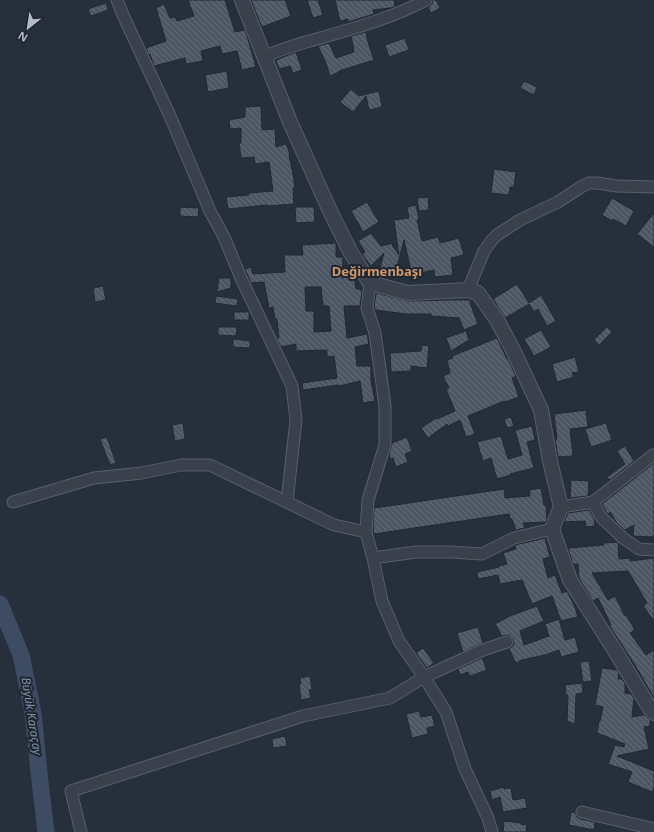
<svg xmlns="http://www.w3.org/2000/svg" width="654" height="832" font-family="'Noto Sans',sans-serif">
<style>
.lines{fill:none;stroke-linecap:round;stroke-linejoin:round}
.river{stroke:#3d4c63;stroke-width:17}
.building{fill:url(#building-back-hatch);stroke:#212833;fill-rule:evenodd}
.minor-casing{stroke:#585f6a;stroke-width:13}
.tertiary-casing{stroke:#585f6a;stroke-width:16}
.minor{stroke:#3a414c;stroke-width:11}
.tertiary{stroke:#3a414c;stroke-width:14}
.labels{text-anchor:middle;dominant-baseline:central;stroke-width:4;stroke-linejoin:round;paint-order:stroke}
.water-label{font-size:12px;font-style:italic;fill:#8091ac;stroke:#1f2631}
.quarter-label{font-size:13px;font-weight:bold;fill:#cc996c;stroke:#1f2631}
</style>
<defs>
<pattern id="building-back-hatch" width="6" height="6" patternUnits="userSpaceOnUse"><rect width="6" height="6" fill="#4d5665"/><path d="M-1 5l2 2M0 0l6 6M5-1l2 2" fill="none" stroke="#646c7a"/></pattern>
</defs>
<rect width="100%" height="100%" fill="#262f3c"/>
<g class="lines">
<!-- river -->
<path class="river" d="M0 604 21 655 33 713 39 773 46 832"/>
</g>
<!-- building -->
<path class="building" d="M188 0H225L235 32 245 30 248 39 256 67 242 70 237 51 222 54 220 46 201 51 203 61 186 64 185 58 154 66 150 54 149 55 146 48 166 41 156 8 164 4 170 18 175 17 177 21 194 16Z
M251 0H285L291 16 262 27Z
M307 0H318L323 15 313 18Z
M335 0H394L395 7 390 8 373 10 374 14 348 22V19L340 21Z
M433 0H436L440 8 431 13 428 7 432 4Z
M106 3 108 10 91 16 88 9Z
M366 32 368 42 374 60 339 71V72L330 76 326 63 318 46 329 43 336 58 354 52 353 50H354L351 36Z
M405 38 409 50 389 57 385 45Z
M296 52 302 70 293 73 290 66 279 69 276 60Z
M227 71 229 88 208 92 205 75Z
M524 81 537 87 534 95 520 88Z
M351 89 359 96 379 91 382 107 369 110 366 96 353 112 340 102Z
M261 106 262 130 275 129 276 147 286 144 290 154 289 155 293 174 295 188H293L294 204 267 206V205L228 209 226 197 249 195V193L273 191 269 162 255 164 254 157 241 158 239 143H241V128L230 129 229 120 245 117V107Z
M494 169 516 172 514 187H510L509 195 491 193Z
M428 197 429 210 419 211 417 198Z
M612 198 634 211 626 226 613 219 612 221 602 215Z
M367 202 379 222 363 232 351 211Z
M416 205 419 219 417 220 422 241 438 237 440 243 459 238 464 255 451 258 453 275 435 277 434 270 412 275 404 240 394 279 378 275 384 253 371 266 362 254 365 252 358 241 371 233 381 246 394 243 392 245 399 255 394 220 409 218 407 207Z
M180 207 199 208 198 217 180 216Z
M295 207H314L315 222 296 223Z
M654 213V247L637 234Z
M336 243V257H343L342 278 354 276 356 289H361V291H362L360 306H344L347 338 367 334 369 344 355 347 357 366H371V381L375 401 363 403 360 381 339 386 338 385 303 390 302 383 337 378 334 356 327 357V350L296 351V344L281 347 277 339 279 338 277 319H275L273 307 269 308 264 282 251 283 245 269 251 267 253 274 285 272 284 255H303L302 245ZM305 287H321L323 306H329L331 331 314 332V311H306Z
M219 278H231V288L217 292Z
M517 284 529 303 541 295 556 321 547 326 538 309 534 312 529 304 505 318 493 299Z
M103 286 106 300 95 302 93 288Z
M376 293 408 301 447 300H470V303L478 324 464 330 459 318 431 316V314H406L375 310 374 307Z
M216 296 238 299 237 306 215 303Z
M234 312H249V320H234Z
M218 327H237L236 336 218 335Z
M607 327 612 332 599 345 594 340Z
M541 330 551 347 534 356 524 339Z
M466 331 469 340 451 351 446 338Z
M497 338 507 359H508L516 376 512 378 519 397 505 402 504 401 468 416 475 434 466 437 460 420 448 426 447 424 428 438 421 428 436 418 437 419 455 411 446 389 449 388 443 376 450 373 447 360 453 358 452 356Z
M233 339 250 341V348L233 347Z
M422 345 429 346 427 368 411 366V371L391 372 390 353 421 351Z
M575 357 579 372 572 373 574 377 557 382 552 364Z
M586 410 588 427 570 429 573 456 558 457 555 439H557L554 414Z
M511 417 514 426 507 428 504 419Z
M183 423 185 439 175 441 172 425Z
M606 423 612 440 591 447 585 429Z
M532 426 535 440 527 442 534 468 510 474 511 475 497 479 491 458 483 461 477 442 501 436 508 459 522 455 515 430Z
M107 437 116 463 110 465 100 439Z
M407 437 412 451 405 454 408 462 396 467 393 458 391 459 389 455 392 443Z
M625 446 634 461 610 480 607 477 625 464 617 451Z
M654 463V537L633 536 634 525 625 530 617 523 610 512 608 514 607 513 602 504Z
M571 480 589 481 588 496 570 498Z
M541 488 544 505H546L547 519 546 522 523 523 525 528 516 530 512 519H510L509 514 374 534 373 528 374 508 504 489 505 498 530 496 529 490Z
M589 510 594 518 595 526 586 527 585 521 564 522 568 513Z
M545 538 550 557 543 559 548 578 555 575 562 593 567 591 574 605 578 617 561 621 552 596 532 604 522 580 500 584 498 575 478 579 477 572 499 567V566L507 564 503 553 516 549 515 545Z
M617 542 618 543 619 559 630 558V561L654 558V621L643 606 647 603 628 571 592 573 608 600 615 596 625 616 626 615 635 630 630 633 646 655 654 650V698L635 665 609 625H611L598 598 593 601 579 578 578 564H573L568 548 604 545V543Z
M537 606 544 621 520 631 524 645 549 636 545 624 559 619 565 640 575 637 579 652 561 657 559 650 545 655 522 660 516 663 509 649 512 647 514 644 513 639 509 635 502 636 495 624 510 616Z
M478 627 483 643 463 652 457 633Z
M423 648 434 663 427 668 416 653Z
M482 658 487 670 470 676 468 672 460 675 458 669Z
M589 661 592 681 583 682 580 662Z
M602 668 617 670 619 673 618 679H622L625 684V693L631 694 634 698 632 717 644 715 650 720V726L644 727 649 749 617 756 654 771V787L652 792 628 782 632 772 608 764 615 745 624 747 625 744 597 733 599 721H600L603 707 595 705Z
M310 676 312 689 309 690 311 698 301 700 299 684H301L300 678Z
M582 683 583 693 576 694 575 724 567 721 568 695H566L565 685Z
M419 711 421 717 432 715 435 726 427 728 428 734 412 738 406 714Z
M285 736 287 746 273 748 272 739Z
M504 787V789L511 788 513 800 525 798 527 808 503 812 500 797 492 800 490 791Z
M571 812 575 813 577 817 580 819 595 822 594 830 569 825Z
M504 821 521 823 520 824 527 825 526 832H503Z"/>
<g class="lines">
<!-- minor casing -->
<g class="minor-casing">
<path id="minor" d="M117 0 123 15 170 116 210 211 224 237 241 278 292 386 296 420 287 502
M264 57C281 49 296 45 313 40 351 29 390 19 426 0
M370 283 367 308 375 333 379 362 385 406V445L368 500 366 532 373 558 382 601 399 641 424 677 446 712 465 769 488 818 492 832
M468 290 484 251 492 240 497 235 520 220 558 202 581 187 589 183H597L617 186 654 187
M13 502 94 478 142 473 181 465H210L334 525 366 532
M593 502 653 455
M561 507 593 502 601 517 623 538 639 549 654 550
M373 558 416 552H451L482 554 514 538 552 529
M582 812 654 829
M81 832 71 791 303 716 390 698 424 677 483 650 507 642"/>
</g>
<!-- tertiary casing -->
<g class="tertiary-casing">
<path id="tertiary" d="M242 0 290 122 331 213 351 253 362 270 370 283 408 293 468 290 478 293 497 320 513 350 541 410 550 461 561 507 552 529 570 580 614 649 651 710 654 713"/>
</g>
<!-- minor -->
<use href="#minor" class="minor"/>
<!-- tertiary -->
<use href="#tertiary" class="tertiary"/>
</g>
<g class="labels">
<!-- water labels -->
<g class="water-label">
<text transform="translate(32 716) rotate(81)">Büyük Karaçay</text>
</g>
<!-- quarter labels -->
<g class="quarter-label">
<text x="377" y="271">Değirmenbaşı</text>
</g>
</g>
<!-- north arrow -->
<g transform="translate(28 28) rotate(210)" stroke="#1f2631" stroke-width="3" paint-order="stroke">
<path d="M0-3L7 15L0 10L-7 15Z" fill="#b6bcc7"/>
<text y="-6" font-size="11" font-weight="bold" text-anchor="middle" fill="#b6bcc7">N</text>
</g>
</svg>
